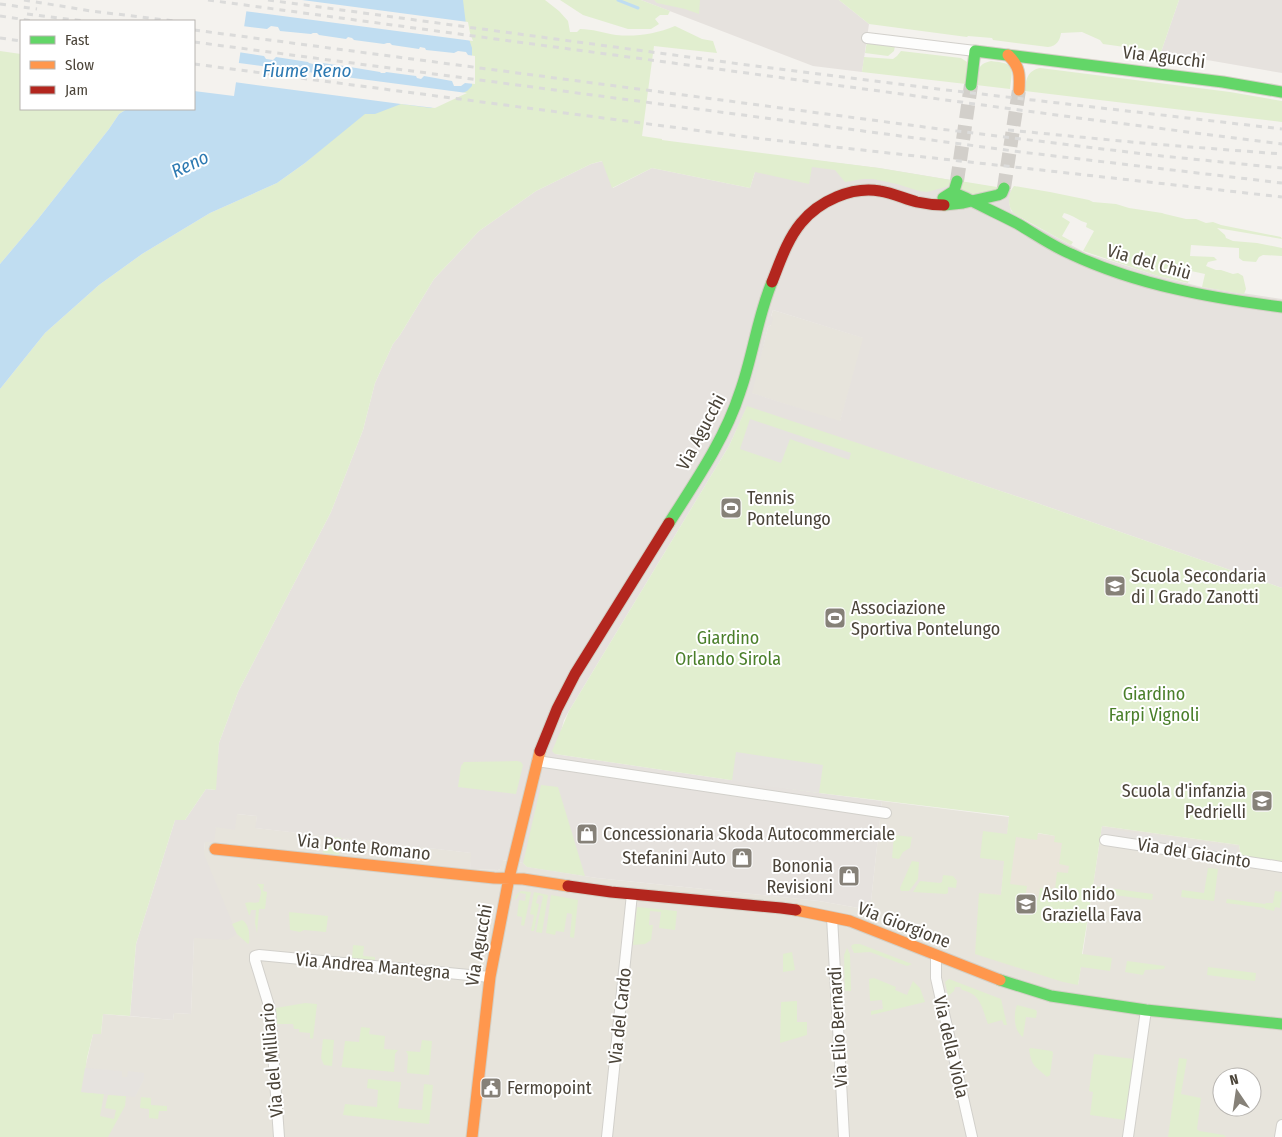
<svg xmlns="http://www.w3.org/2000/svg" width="1282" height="1137" font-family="'Fira Sans Condensed',sans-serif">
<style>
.residential{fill:#e7e4dc;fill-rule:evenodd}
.industrial{fill:#e6e2de;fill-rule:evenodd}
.education{fill:#eae5da}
.green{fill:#e1eecf;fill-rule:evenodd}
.parking{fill:#e6e3df}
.water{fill:#c0ddf1}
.pier{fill:#f4f2ee}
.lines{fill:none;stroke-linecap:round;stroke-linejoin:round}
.stream{stroke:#c0ddf1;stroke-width:3}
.secondary-tunnel{stroke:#d2cfca;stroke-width:14;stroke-dasharray:14 7;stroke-linecap:butt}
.street-casing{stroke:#d2d0cb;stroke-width:12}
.fast-casing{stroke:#d3cfc5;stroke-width:13}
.slow-casing{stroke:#d3cfc5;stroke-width:13}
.jam-casing{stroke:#d3cfc5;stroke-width:13}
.street{stroke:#fdfdfc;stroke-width:10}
.fast{stroke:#63d668;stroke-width:11}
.slow{stroke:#ff974d;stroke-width:11}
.jam{stroke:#b3261e;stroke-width:11}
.rail{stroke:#dbdbda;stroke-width:3;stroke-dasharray:6 6;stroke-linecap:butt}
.labels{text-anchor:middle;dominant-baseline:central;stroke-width:4;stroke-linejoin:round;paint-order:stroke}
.street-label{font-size:18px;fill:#4b4439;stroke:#fff}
.poi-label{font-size:18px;fill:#4b4439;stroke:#fff;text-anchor:start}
.park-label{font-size:18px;fill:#4a7f2a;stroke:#fff}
.water-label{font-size:19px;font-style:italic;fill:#2e7ab2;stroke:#fff}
</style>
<rect width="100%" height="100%" fill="#f4f2ee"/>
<!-- residential -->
<path class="residential" d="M773 310 864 338 840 422 751 393 768 327 771 325V317Z
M882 801 1009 817 1001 895 1078 985 1102 826 1239 845 1241 856 1282 862V1137H82L81 1092 85 1068 93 1034H101L103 1014 173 1020 174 1013 191 1014 194 937 205 842 216 827 237 814 257 816 256 828 472 853 470 869 498 870 500 869 502 860 523 863 527 867 597 878 819 901 870 910ZM1222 1077H1252V1107H1222Z"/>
<!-- industrial -->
<path class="industrial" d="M641 0H839L869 24 862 72 813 66Z
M1179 0H1282V73L1161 52Z
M812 160 879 168 1011 190 1009 202 1011 211 1026 221 1086 253 1158 276 1202 287 1282 299V588L1034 502 747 407 729 446 569 711 564 720 555 754 819 793 882 801 870 910 819 901 597 878 527 867 523 863 503 860 500 869 498 870 470 869 471 853 255 828 257 816 237 814 235 830 216 827 214 842H205L204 854 237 934 228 940 194 938 191 1014 174 1013 173 1020 130 1016 136 944 175 820H185L206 789 215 790 219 743 238 692 331 512 363 430 375 383 393 344 400 335 434 279 479 231 536 191 591 164 603 161 613 188 652 168 750 188 755 172ZM773 310 863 338 840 421 752 393 768 327 771 325 773 319 771 316Z"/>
<!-- education -->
<path class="education" d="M1008 829 1084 840 1063 982 975 954 979 893 1001 894Z"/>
<!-- green -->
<path class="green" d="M410 0H545L559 11 568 21 570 32H577L580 29C592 29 604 33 616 35 636 37 656 34 675 26L702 39 713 41 717 53 654 46 642 136 662 139V140L879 168 951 180 949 185 946 187 927 192 919 191 897 184 873 179H863L845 182 835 170 812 167 809 184 755 172 750 188 652 168 612 188 602 161 591 164 536 191 479 231 434 279 400 335 393 344 375 383 363 430 331 512 238 692 219 743 216 790 206 789 185 820H175L136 944 130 1016 103 1014 101 1034H93L87 1058 82 1092 104 1094 100 1116 114 1119 116 1110 105 1108 108 1095 126 1096 125 1106 108 1137H0V389L45 333 99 285 142 254 210 213 277 183 305 163 333 139Z
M560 0H641L670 11 668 15H660L655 19 659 24 651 29H628L583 15Z
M654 0H700L699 14 685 9 657 3Z
M839 0H1179L1161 52 1103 44 1100 40 1082 32 1061 33C1060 40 1057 46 1048 47L993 40 992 38 968 36 967 37 869 24Z
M867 41 895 46 894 51 888 56 865 53Z
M0 51 21 54V109H127L119 114 109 129 38 219 0 264Z
M901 51 961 58 967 62 966 84 862 72 864 57 893 59 897 56Z
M991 61C1015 64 1013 65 1010 89L976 85C978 73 976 64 991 61Z
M1040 68 1230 92 1282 101V122L1025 91C1026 79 1027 71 1040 68Z
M960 181 997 187V189L975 195 962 190Z
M1014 186 1050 192 1089 200 1093 202 1116 204 1129 208 1162 213 1165 214 1186 219H1196L1206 223 1213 222 1221 225 1281 237 1282 239 1217 228 1225 235 1226 238 1233 241 1257 243 1282 248V256L1263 255 1259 257 1256 262 1243 261 1239 258V248L1191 245 1190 256 1214 257 1217 260 1208 262 1206 266 1216 270H1221L1233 274 1238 273 1243 276 1246 289 1244 294 1202 287 1205 274 1191 271 1188 283 1158 276 1083 251 1094 231 1086 227 1087 223C1079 221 1073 215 1064 213L1062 217 1070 222 1062 236 1073 242 1071 245 1016 215C1007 209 1007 194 1014 186Z
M747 406 1034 502 1282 588V862L1241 856 1239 845 1102 826 1093 886 1153 894 1152 900 1092 892 1082 954 1112 958 1110 971 1081 967 1078 985 1063 982 975 954 979 893 1001 895 1004 861 980 858 983 831 1007 834 1009 816 819 793 555 754 552 751 569 711 729 446ZM1038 833 1055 836 1054 842 1062 843 1059 864 1069 866 1068 873 1057 872 1055 889 1040 888 1038 900 1025 898 1027 886 1010 884 1016 837 1037 840Z
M517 761 521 762 523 765 516 794 458 787 461 766 464 762Z
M541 785 558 787 585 876 527 867 523 863Z
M894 835 912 837 910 848 903 852 899 859 892 858Z
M325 836 341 838 339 855 323 853Z
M912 861 919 862 918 879 909 891H901L900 888Z
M1208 868 1218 869 1214 901 1181 897 1182 890 1204 893Z
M943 875 953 876 957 881 956 888 948 887V893L946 894 913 892 920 881 940 883 942 882Z
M257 884H264L263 891 267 892 265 909H259L257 933 255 923 256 910H251L250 915H249L245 903C251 901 254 904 259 902 260 894 264 892 257 884Z
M521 891 531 892 524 926 521 925 522 917 517 916 519 900 525 901 526 894 520 893 516 899H514L516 895Z
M1275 891 1282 892 1280 908 1275 907 1274 911 1265 909V908L1226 903 1227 899 1265 904 1266 903H1273Z
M534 892 548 895 542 933 536 932 543 896 538 895 536 903 539 904 534 931H531L534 915 530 914Z
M551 895 578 900 574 938 570 937 572 914 567 913 564 932 556 931 555 935 546 933Z
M637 907 677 911 675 930 659 928 661 912 650 911 649 925H653L651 940 645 944 633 945Z
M289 912 328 916 326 932 304 930 300 932 290 930Z
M242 920C249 924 250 934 249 943L248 944 237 934 232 924Z
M854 944H860L912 964 907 966 870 952 854 953 851 946Z
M353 945 364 946 363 956 375 957V961L352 959Z
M847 948 850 954 851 991H845L844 955Z
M792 952 795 970 783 972V954Z
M1127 961 1165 966 1164 969 1145 970 1143 975 1125 972Z
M1208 967 1256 973 1255 981 1207 975Z
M874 978 896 987 895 990 907 995 913 981 920 988 925 1002 871 1015V1011L883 1009 882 1000 870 1001 869 979Z
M949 979 1001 999 1007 1025H1004L1002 1020 988 1024C982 1008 981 994 962 990L960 987H955L954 991 948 996 945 982Z
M797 1001V1022H807V1035L780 1043 781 1002Z
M305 1003 317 1004 313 1039 310 1038V1033L299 1032V1029H294L293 1024H277L276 1008Z
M1017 1005 1036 1010 1037 1012 1036 1018 1026 1017 1023 1037C1014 1032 1013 1014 1017 1005Z
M361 1027 370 1028 369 1034 385 1036 384 1049 398 1050 395 1054 394 1072 341 1067 342 1065 345 1041 359 1042Z
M323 1039 334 1040 332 1066 324 1065 321 1058Z
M422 1040 432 1041 429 1075 407 1073 408 1055 406 1051 420 1052Z
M1031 1048 1052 1051 1053 1053 1050 1075 1047 1077C1034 1065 1032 1067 1029 1049Z
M1094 1054 1134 1059 1125 1120 1090 1115 1093 1092 1089 1091Z
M1179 1058 1187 1059 1181 1094 1201 1098 1197 1129 1199 1131 1224 1135 1226 1137H1168Z
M368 1079 401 1082 398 1108 419 1110H422L424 1084 433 1085 429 1124 343 1115 345 1104 377 1107 378 1090 367 1088Z
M141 1097 151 1098V1105L167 1106V1111H159L158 1119 149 1118V1109L140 1108Z"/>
<!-- parking -->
<path class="parking" d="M750 419 851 453 849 460 790 439 781 463 740 449Z
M736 752 823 765 819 793 732 781Z
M1102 828 1237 847 1238 855 1101 835Z
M85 1068 122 1071V1077H127L128 1071 144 1073V1079L135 1097 81 1092Z"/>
<!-- water -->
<path class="water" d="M248 0H463L467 33 472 48V86L467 91 431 108 401 104 375 114H365L305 163 277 183 210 213 142 254 99 285 45 333 0 389V264L38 219 109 129 119 114 127 109H194V91L234 96Z"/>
<!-- pier -->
<path class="pier" d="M245 0H302L468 22 470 33 473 41 244 11Z
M242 26 267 29 271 26 278 27 280 31 311 34 313 33H317L319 35 346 39 348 37 352 38 354 40 384 44 387 43H390L392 45 419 49 420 47 425 48 426 50 454 53 458 51 466 52 468 55 475 56V84L465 83 461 86H454L452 81 424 76 421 79 417 78 416 76 386 72 385 73H381L380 72 350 67 348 69 345 68 344 66 315 62 313 64 309 63 308 62 276 57 273 60 266 59 264 56 238 52Z
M236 63H239L467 93 435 108 401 104 234 82Z"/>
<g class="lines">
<!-- stream -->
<path class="stream" d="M618 0 638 8"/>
<!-- secondary-tunnel -->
<path class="secondary-tunnel" d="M957 181 971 85
M1004 188 1019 90"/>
<!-- street casing -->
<g class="street-casing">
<path id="street" d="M867 38 975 51
M537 761 886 813
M1105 840 1282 867
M832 917 844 1137
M936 956V978L972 1137
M279 1137 270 1009 255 960V956L259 955 490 977
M607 1137 632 894
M1128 1137 1146 1010
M1280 1137 1282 1125"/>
</g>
<!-- fast casing -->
<g class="fast-casing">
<path id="fast" d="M971 85 975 51 1223 82 1282 92
M950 194 959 195 966 198C983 207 1001 215 1018 224 1035 234 1052 246 1071 254 1137 285 1211 298 1282 307
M943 198 954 191 957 181
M944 205 963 203 998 195 1002 193 1004 188
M669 523C695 482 725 439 740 392 753 356 757 318 772 282
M1000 980 1051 996 1146 1010 1282 1024"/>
</g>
<!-- slow casing -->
<g class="slow-casing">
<path id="slow" d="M1008 55C1020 67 1020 74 1019 90
M215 849 494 878 523 879 568 886
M796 910 850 921 1000 980
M472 1137 490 977 509 878 540 751"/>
</g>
<!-- jam casing -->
<g class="jam-casing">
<path id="jam" d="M772 282C780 262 787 240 801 223 819 201 852 186 880 191 893 193 905 199 917 202 926 204 936 205 944 205
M540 751 557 709 575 674 669 523
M568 886 611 892 781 908 796 910"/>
</g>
<!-- street -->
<use href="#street" class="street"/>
<!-- fast -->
<use href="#fast" class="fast"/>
<!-- slow -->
<use href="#slow" class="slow"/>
<!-- jam -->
<use href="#jam" class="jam"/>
<!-- rail -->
<path class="rail" d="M24 0 91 11 174 21
M208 0 1086 119 1282 144
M268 0 740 64 938 89 1282 129
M0 4 37 9
M27 14 84 21
M0 16 34 21
M194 30 932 128 1152 155 1282 168
M0 38 21 41
M194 42 1021 152 1282 183
M194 64 755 138 1282 197
M1008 130 1152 144 1282 154"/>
</g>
<!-- icons -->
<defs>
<g id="stadium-square" transform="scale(1.125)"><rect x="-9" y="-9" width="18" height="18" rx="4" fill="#868178" stroke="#fff"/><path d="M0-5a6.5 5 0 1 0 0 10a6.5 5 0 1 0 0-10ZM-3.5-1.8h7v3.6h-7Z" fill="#fff"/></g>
<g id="school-square" transform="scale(1.125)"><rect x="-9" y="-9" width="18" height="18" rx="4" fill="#868178" stroke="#fff"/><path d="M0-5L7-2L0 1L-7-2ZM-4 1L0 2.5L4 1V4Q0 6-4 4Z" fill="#fff"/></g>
<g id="shop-square" transform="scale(1.125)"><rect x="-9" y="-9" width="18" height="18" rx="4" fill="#868178" stroke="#fff"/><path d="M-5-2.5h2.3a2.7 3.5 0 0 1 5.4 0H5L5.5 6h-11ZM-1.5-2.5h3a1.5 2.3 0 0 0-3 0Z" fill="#fff"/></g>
<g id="civic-square" transform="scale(1.125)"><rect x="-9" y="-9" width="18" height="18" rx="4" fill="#868178" stroke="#fff"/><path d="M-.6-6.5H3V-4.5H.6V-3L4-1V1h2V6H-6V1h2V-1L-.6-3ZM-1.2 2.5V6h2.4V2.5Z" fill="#fff"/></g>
</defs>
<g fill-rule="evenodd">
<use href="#stadium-square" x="731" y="508"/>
<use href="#school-square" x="1115" y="586"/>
<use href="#stadium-square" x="835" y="618"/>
<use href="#school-square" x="1262" y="801"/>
<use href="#shop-square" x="587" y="834"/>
<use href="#shop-square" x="742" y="858"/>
<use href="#shop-square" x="849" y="876"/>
<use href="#school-square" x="1026" y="904"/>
<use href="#civic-square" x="491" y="1088"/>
</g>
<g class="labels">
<!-- street labels -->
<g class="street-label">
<text transform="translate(1164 57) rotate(7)">Via Agucchi</text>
<text transform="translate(1149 262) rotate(16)">Via del Chiù</text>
<text transform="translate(701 432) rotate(-62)">Via Agucchi</text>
<text transform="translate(364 847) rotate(6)">Via Ponte Romano</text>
<text transform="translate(1194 853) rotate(9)">Via del Giacinto</text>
<text transform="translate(904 925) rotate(21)">Via Giorgione</text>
<text transform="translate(479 945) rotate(-80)">Via Agucchi</text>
<text transform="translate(373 966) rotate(5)">Via Andrea Mantegna</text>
<text transform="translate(620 1016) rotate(-84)">Via del Cardo</text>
<text transform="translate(838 1027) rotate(-93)">Via Elio Bernardi</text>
<text transform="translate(951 1047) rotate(77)">Via della Viola</text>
<text transform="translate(272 1060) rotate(-95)">Via del Milliario</text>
</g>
<!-- poi labels -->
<g class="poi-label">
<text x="747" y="498">Tennis<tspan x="747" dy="21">Pontelungo</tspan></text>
<text x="1131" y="576">Scuola Secondaria<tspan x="1131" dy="21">di I Grado Zanotti</tspan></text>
<text x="851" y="608">Associazione<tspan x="851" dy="21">Sportiva Pontelungo</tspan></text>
<text x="1246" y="791" text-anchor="end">Scuola d'infanzia<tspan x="1246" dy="21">Pedrielli</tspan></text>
<text x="603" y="834">Concessionaria Skoda Autocommerciale</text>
<text x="726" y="858" text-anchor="end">Stefanini Auto</text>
<text x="833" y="866" text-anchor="end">Bononia<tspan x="833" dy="21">Revisioni</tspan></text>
<text x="1042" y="894">Asilo nido<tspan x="1042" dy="21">Graziella Fava</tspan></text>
<text x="507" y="1088">Fermopoint</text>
</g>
<!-- park labels -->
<g class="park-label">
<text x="728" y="638">Giardino<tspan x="728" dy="21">Orlando Sirola</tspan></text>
<text x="1154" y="694">Giardino<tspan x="1154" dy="21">Farpi Vignoli</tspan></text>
</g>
<!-- water labels -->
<g class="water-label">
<text x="307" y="70">Fiume Reno</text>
<text transform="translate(190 164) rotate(-26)">Reno</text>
</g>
</g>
<!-- legend -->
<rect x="20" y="20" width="175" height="90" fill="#ffffff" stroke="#b7b4b0"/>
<rect x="30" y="36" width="25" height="8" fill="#63d668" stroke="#b7b4b0"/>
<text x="65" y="45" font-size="15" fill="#4b4439">Fast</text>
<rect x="30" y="61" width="25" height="8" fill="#ff974d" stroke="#b7b4b0"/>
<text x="65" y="70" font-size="15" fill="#4b4439">Slow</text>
<rect x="30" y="86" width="25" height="8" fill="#b3261e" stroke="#b7b4b0"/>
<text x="65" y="95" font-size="15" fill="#4b4439">Jam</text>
<!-- north arrow -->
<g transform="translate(1237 1092) rotate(347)"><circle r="24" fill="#ffffff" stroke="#b7b4b0"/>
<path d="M0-4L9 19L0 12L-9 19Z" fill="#868178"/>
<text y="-8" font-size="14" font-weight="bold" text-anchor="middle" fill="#4b4439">N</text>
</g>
</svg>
